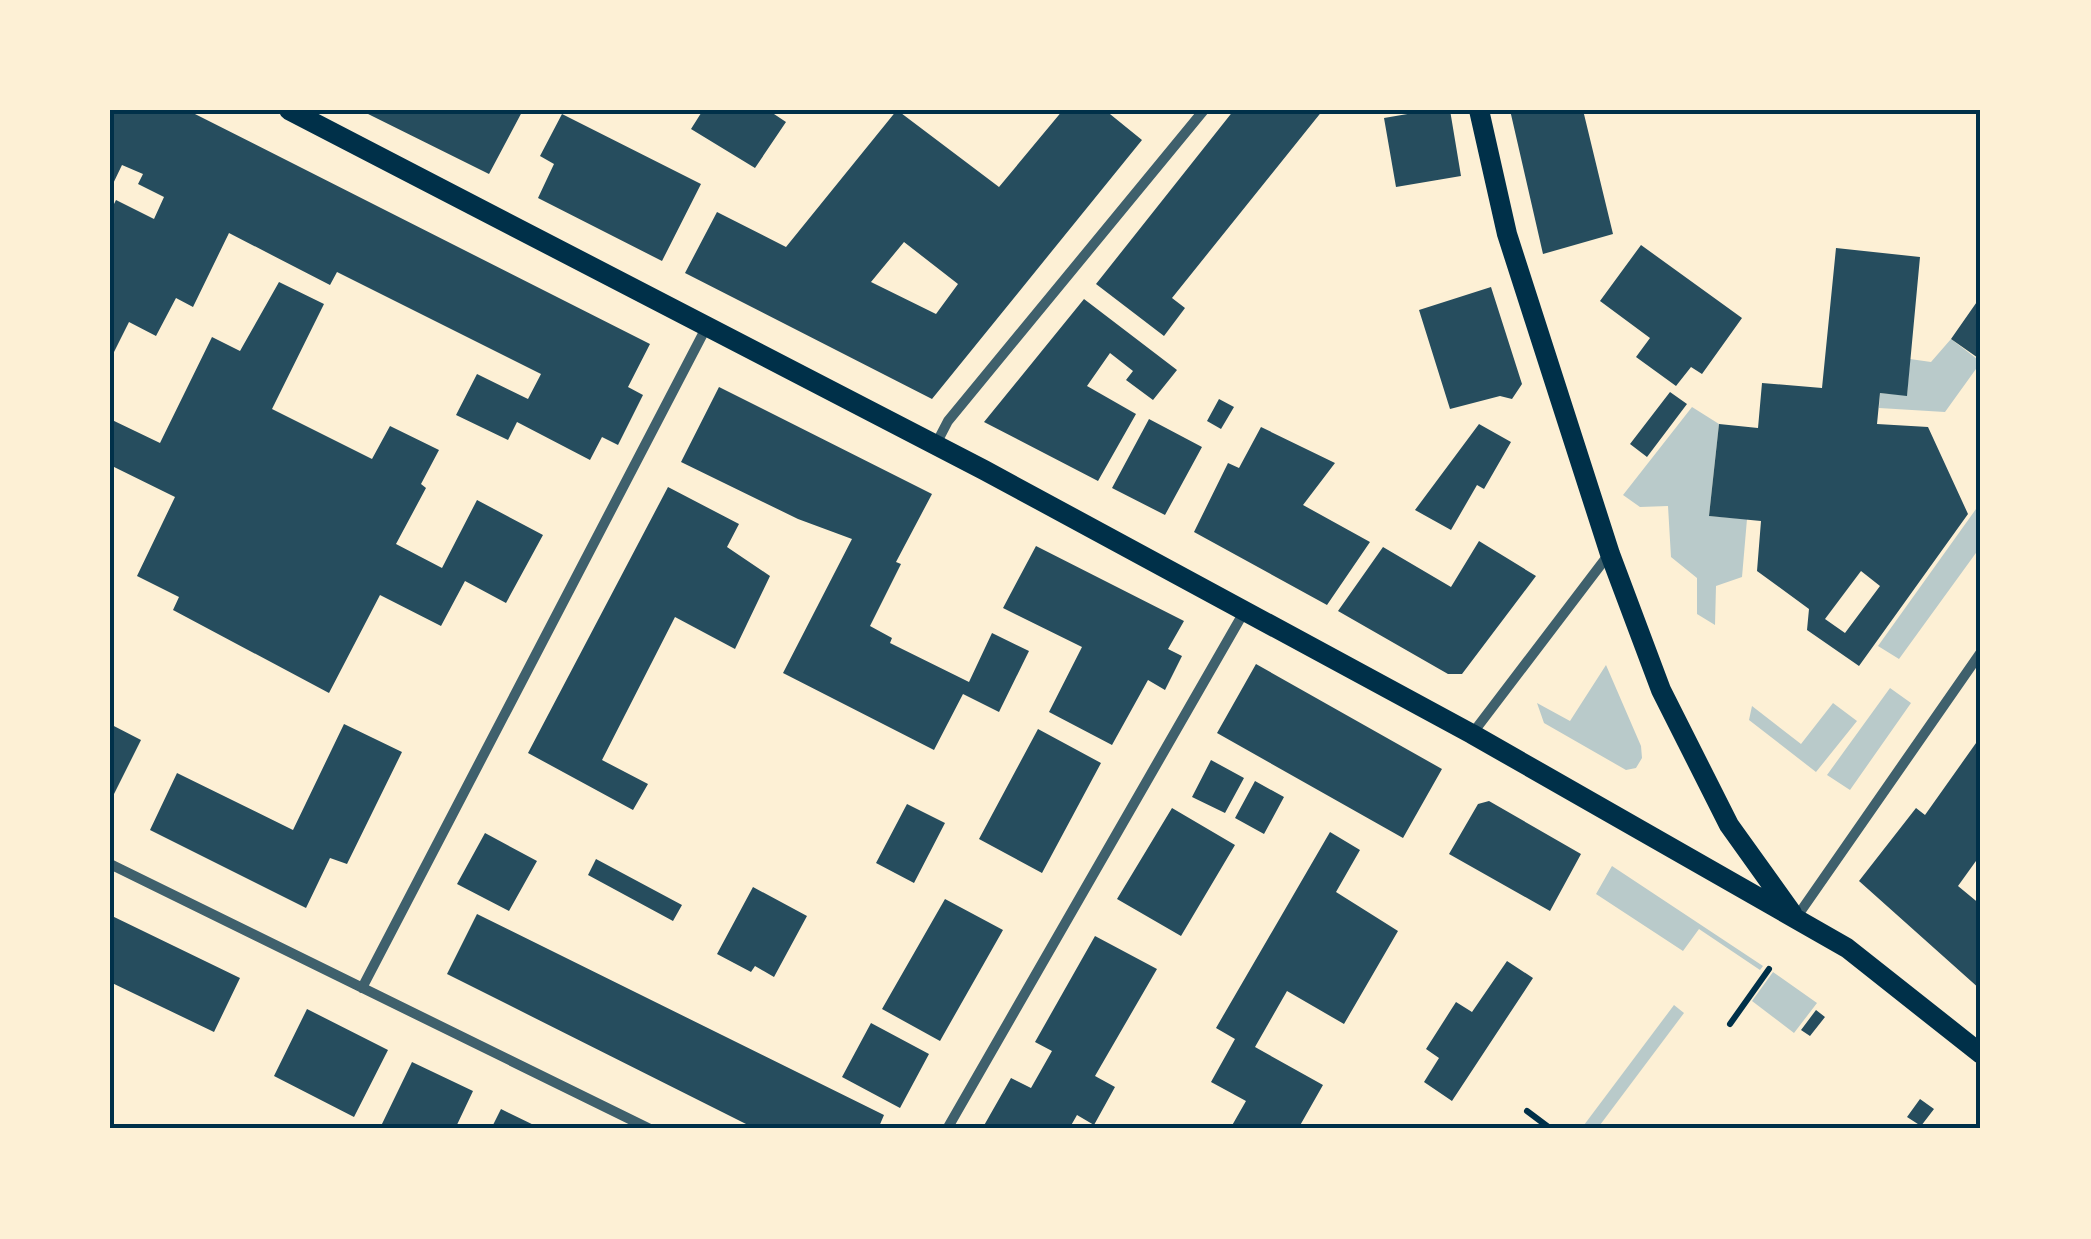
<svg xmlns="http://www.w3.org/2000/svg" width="2091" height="1239" font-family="'Titillium Web',sans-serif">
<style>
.green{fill:#b9caca}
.building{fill:#264d5e;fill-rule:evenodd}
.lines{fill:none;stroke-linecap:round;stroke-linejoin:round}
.path{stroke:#003049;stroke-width:6}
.minor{stroke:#3f606c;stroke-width:10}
.secondary{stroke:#003049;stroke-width:20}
.neatline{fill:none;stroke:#003049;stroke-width:4}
</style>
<rect width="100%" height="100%" fill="#fdf0d5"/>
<!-- green -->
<path class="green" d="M1951 339 1981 362 1945 412 1879 408 1880 393 1907 395 1910 359 1931 362Z
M1692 407 1719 424 1709 516 1747 519 1742 577 1716 586 1715 625 1697 614V578L1671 557 1668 506 1640 507 1623 495Z
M1981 502V546L1899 659 1878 646Z
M1606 665 1641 746 1642 758 1636 768 1626 770 1544 723 1537 703 1570 721Z
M1890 688 1911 703 1850 790 1827 775Z
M1833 703 1857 721 1816 772 1749 720 1752 706 1801 744Z
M1612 866 1763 966 1760 970 1699 929 1683 951 1596 894Z
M1773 972 1817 1003 1794 1033 1752 1001Z
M1674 1005 1684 1013 1597 1129H1581Z"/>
<!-- building -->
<path class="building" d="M110 110H187L650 344 628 387 643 395 618 445 602 437 590 460 517 422 508 440 456 415 477 374 528 399 541 374 337 272 330 285 229 233 193 307 176 298 156 336 129 322 110 360V212L116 200 154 219 164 197 138 184 143 174 122 165 110 190Z
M360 110H523L489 174Z
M703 110H768L786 122 755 168 691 129Z
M897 110 999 187 1063 110H1105L1142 140 932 399 685 273 717 212 786 247ZM904 242 958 284 936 314 871 282Z
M1234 110H1323L1172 298 1185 308 1164 336 1096 284Z
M1431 110H1450L1461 176 1396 187 1384 118Z
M1510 110H1583L1613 234 1543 254Z
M562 114 701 184 662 261 538 198 554 164 540 156Z
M1641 245 1742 318 1702 374 1691 367 1676 386 1636 357 1650 338 1600 301Z
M1836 248 1920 257 1907 396 1880 393 1877 424 1928 427 1968 514 1859 666 1807 630 1809 609 1757 571 1761 521 1709 516 1719 424 1758 428 1762 383 1822 388ZM1861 571 1880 586 1845 633 1825 619Z
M279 282 324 304 272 409 372 459 390 426 439 450 421 484 426 488 396 544 442 568 477 500 543 535 506 603 465 581 441 626 380 595 329 693 173 610 179 597 137 576 175 497 110 465V419L160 443 212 337 240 351Z
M1491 287 1522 384 1512 399 1500 396 1450 409 1419 310Z
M1981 296V360L1951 339Z
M1084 299 1177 370 1153 400 1126 380 1133 371 1110 353 1087 386 1136 414 1098 481 984 422Z
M719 387 932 494 896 562 901 564 870 626 892 638 890 643 969 682 992 633 1029 651 999 712 963 694 934 750 783 673 852 539 798 519 681 462Z
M1670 392 1687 404 1647 457 1630 444Z
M1219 399 1234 407 1221 429 1207 421Z
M1149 419 1202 447 1165 515 1112 488Z
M1479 424 1511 442 1484 489 1477 485 1451 530 1415 510Z
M1261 427 1335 463 1303 505 1370 542 1327 605 1194 532 1228 463 1239 468Z
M668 487 739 524 727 547 770 576 735 649 675 617 602 760 648 784 633 810 528 753Z
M1479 541 1536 576 1462 674H1448L1338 611 1383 547 1451 587Z
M1036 546 1184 621 1168 649 1182 656 1165 690 1148 680 1112 745 1049 712 1082 647 1003 608Z
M1256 664 1442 769 1403 838 1217 733Z
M110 724 141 740 110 802Z
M344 724 402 752 347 864 330 858 306 908 150 830 177 773 293 830Z
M1038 729 1101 763 1042 873 979 839Z
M1981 736V854L1958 886 1981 905V990L1859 881 1916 808 1925 815Z
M1211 760 1244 778 1225 813 1192 797Z
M1255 781 1284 797 1264 834 1235 818Z
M1489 801 1581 854 1550 911 1449 854 1478 804Z
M907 804 945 823 914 883 876 863Z
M1172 808 1235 845 1181 936 1117 899Z
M1330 832 1360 850 1336 892 1398 931 1344 1024 1287 991 1255 1047 1323 1085 1298 1129H1230L1246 1101 1211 1082 1235 1039 1216 1028Z
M485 833 537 861 509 911 457 884Z
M596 859 682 905 673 921 588 875Z
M753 887 807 916 774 977 755 966 751 972 717 954Z
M945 899 1003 930 940 1041 882 1009Z
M477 914 884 1115 878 1129H756L447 974Z
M110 915 240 978 214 1032 110 982Z
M1095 936 1157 969 1095 1076 1115 1087 1094 1125 1077 1115 1069 1129H982L1011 1078 1031 1088 1052 1051 1035 1042Z
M1507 961 1533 978 1452 1101 1424 1082 1439 1058 1426 1049 1456 1002 1472 1012Z
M307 1009 388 1050 354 1117 274 1076Z
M1816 1010 1825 1017 1810 1036 1801 1030Z
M871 1023 929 1054 900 1108 842 1077Z
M412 1062 473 1091 455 1129 381 1126Z
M1920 1099 1934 1109 1921 1126 1907 1117Z
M501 1109 542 1129H491Z"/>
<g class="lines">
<!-- path -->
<path class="path" d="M1730 1024 1769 969
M1527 1111 1551 1129"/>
<!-- minor -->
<path class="minor" d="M936 444 948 421 1204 110
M1472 734 1609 554
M110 864 650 1129
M1796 918 1981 652
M362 988 707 326
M947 1129 1244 612"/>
<!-- secondary -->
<path class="secondary" d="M289 110 984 470 1472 734 1847 948 1981 1054
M1479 110 1507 234 1610 554 1661 690 1729 825 1792 913"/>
</g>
<!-- border -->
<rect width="2091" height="1239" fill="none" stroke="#fdf0d5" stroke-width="225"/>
<rect x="112" y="112" width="1866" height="1014" class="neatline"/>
</svg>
